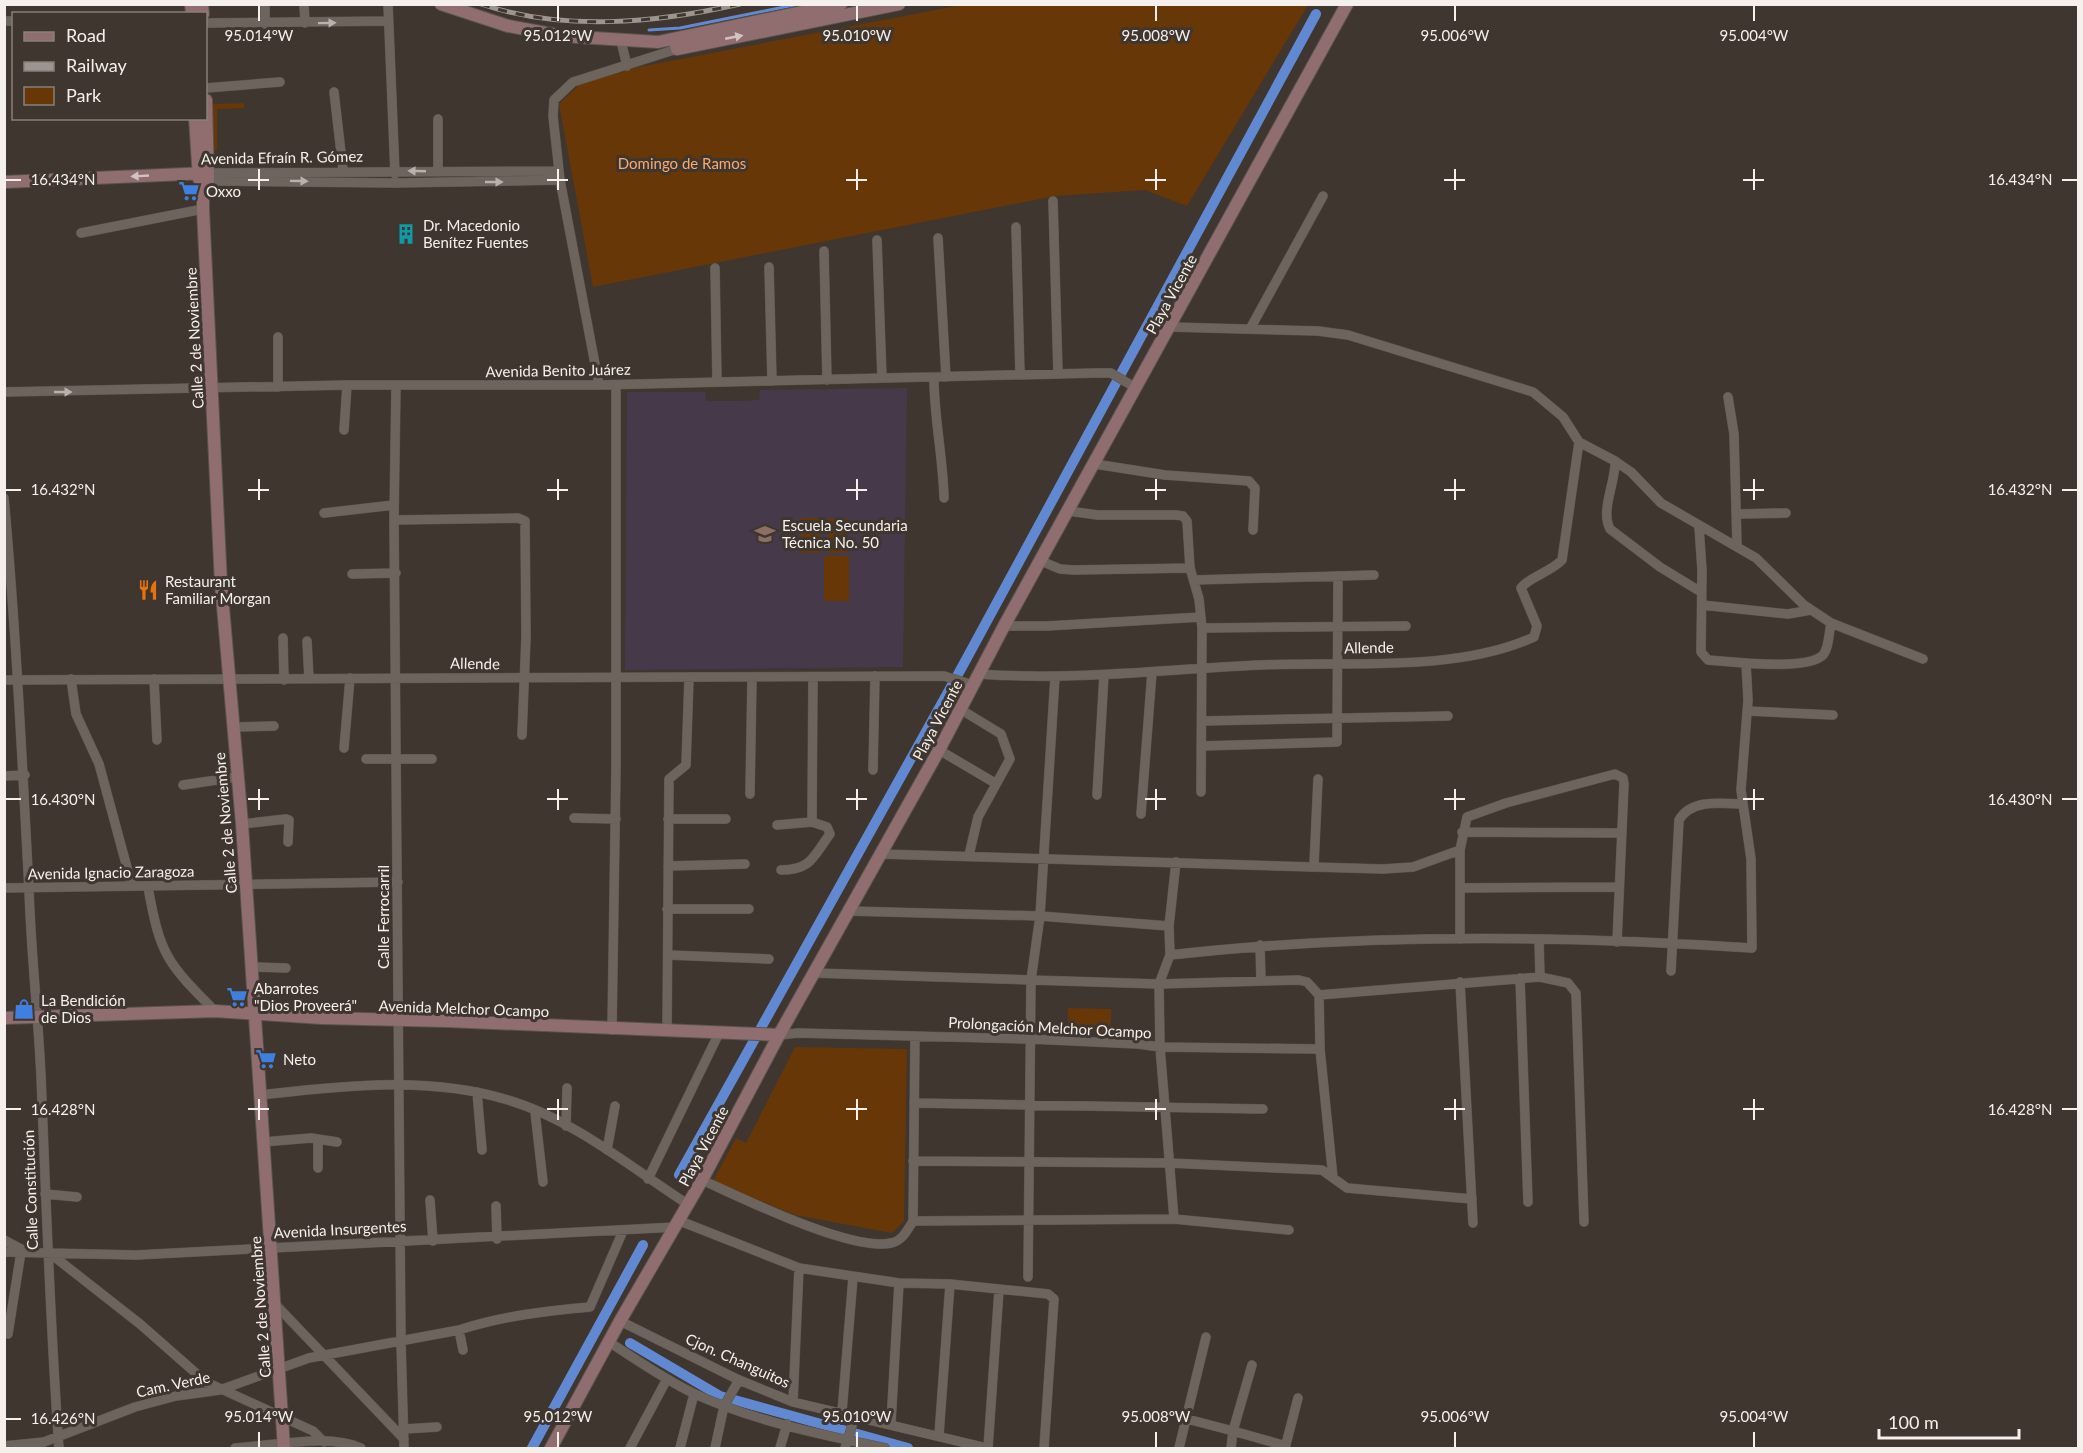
<svg xmlns="http://www.w3.org/2000/svg" width="2083" height="1453" font-family="Lato,sans-serif">
<style>
.education{fill:#463a4a}
.green{fill:#673708}
.lines{fill:none;stroke-linecap:round;stroke-linejoin:round}
.stream{stroke:#6189d1;stroke-width:3}
.canal{stroke:#6189d1;stroke-width:10}
.street-casing{stroke:#5b544e;stroke-width:10}
.secondary-casing{stroke:#5b544e;stroke-width:14}
.street{stroke:#6e645e;stroke-width:9}
.secondary{stroke:#906e6f;stroke-width:12}
.rail-casing{stroke:#9c958f;stroke-width:5}
.rail{stroke:#3e362f;stroke-width:3;stroke-dasharray:9;stroke-linecap:butt}
.oneway{fill:#b8b1ac}
.oneway2{fill:#d2c2c0}
.ticks{fill:none;stroke:#f5f0eb;stroke-width:2}
.labels{text-anchor:middle;dominant-baseline:central;stroke-width:6;stroke-linejoin:round;paint-order:stroke}
.street-label{font-size:15px;fill:#f5f0eb;stroke:#3e362f}
.park-label{font-size:15px;fill:#f7aa6f;stroke:#3e362f}
.poi-label{font-size:15px;fill:#f5f0eb;stroke:#3e362f;text-anchor:start}
.ticks-label{font-size:15px;text-anchor:middle;fill:#f5f0eb;stroke:#3e362f;stroke-width:6;stroke-linejoin:round;paint-order:stroke}
</style>
<rect width="100%" height="100%" fill="#3e362f"/>
<!-- education -->
<path class="education" d="M907 388 903 667 625 670 627 392H705L706 401H733L759 400 760 390Z"/>
<!-- green -->
<path class="green" d="M961 5H1308L1187 206 1145 190 1055 196 593 287 559 104 580 84 639 67Z
M244 103V108L217 109V150H212L211 104Z
M801 518H820L821 553H801Z
M828 518H847V553H828Z
M824 556H849V601H824Z
M1068 1008 1111 1009V1033L1068 1032Z
M795 1047 907 1049 904 1221 892 1233 795 1215 713 1181 736 1138 746 1143Z"/>
<g class="lines">
<!-- stream -->
<path class="stream" d="M649 30 680 28 799 4"/>
<!-- canal -->
<path class="canal" d="M679 1175 962 667 1316 14
M630 1343 720 1396 908 1448
M532 1448 643 1245"/>
<!-- street casing -->
<g class="street-casing">
<path id="street" d="M265 4V24
M304 4 305 23
M388 4 395 174
M4 21H14
M206 23 388 21
M621 41 627 66
M206 88 280 82
M334 92 343 170
M438 119V172
M208 173 559 171
M204 181 394 183 560 180
M1053 201 1058 373
M1016 227 1020 374
M81 233 203 209
M938 238 946 377
M877 240 882 378
M824 251 827 380
M769 267 772 381
M715 268 717 382
M1170 327 1318 331 1348 335 1533 392 1563 417 1579 442 1615 461C1616 482 1600 510 1610 529L1660 567 1701 592
M1250 329 1323 196
M278 337V387
M934 378C934 418 943 457 944 498
M396 385 394 520 401 1342 404 1448
M599 385 560 180 553 116 554 100 573 82 677 49
M4 392 347 385H599L1095 373H1111L1136 388
M1728 397 1734 434 1737 545
M344 430 347 385
M1615 461 1631 472 1661 503 1756 558 1804 605 1831 623 1923 659
M1095 464 1165 475 1249 481 1255 488 1253 530
M4 498C16 629 22 759 29 890 31 952 38 1014 41 1076 46 1200 50 1324 59 1448
M1068 511 1098 515H1176L1183 516 1187 521 1190 568 1199 599 1202 628 1201 792
M324 513 394 505
M1738 514 1786 513
M394 520 518 518 525 521 526 637 522 735
M1699 527 1702 570 1701 652 1708 660C1730 662 1808 671 1823 655 1829 648 1829 632 1831 623
M1041 561 1060 569 1074 570 1190 568
M352 574 396 573
M1194 580 1374 575
M1702 605 1788 614 1811 610
M1004 626H1047L1201 617
M1202 628 1406 626
M283 638 284 680
M307 641 309 679
M979 674C1073 681 1167 669 1261 665 1346 661 1456 673 1534 637L1537 626 1521 588C1529 577 1549 573 1562 560L1579 442
M71 679 76 714 99 764 132 886
M154 679 157 740
M4 680 944 676 973 685
M960 709 1001 734 1010 759 978 817 969 855
M1747 711 1833 715
M1202 721 1448 716
M233 727 274 726
M1201 746 1337 742 1338 576
M344 748 350 678
M939 750 995 783
M366 759H432
M873 770 875 676
M4 776 25 775
M183 785 237 777
M750 794 752 677
M1097 795 1104 675
M1141 814 1152 672
M574 818 616 819
M668 819H726
M812 822 813 677
M242 824 286 819 289 820 288 842
M777 825 812 822 827 827 830 834C813 857 811 870 781 870
M1462 832 1622 833
M880 854 1383 869 1413 867 1460 850
M1314 865 1318 779
M668 866 745 864
M148 887C160 955 167 963 215 1011
M4 888 398 882
M1460 888 1619 887
M667 909H749
M849 911 1040 916 1169 926
M1460 939V850L1467 817 1506 803 1615 774 1623 778 1624 784 1617 942
M1539 939 1540 977
M1260 945 1261 981
M668 955 769 959
M1170 955C1363 933 1559 935 1752 948L1751 859 1741 790 1748 700 1746 663
M250 967 286 968
M1671 971 1679 820C1691 799 1721 803 1742 804
M814 973 1159 984 1299 980 1307 982 1319 995 1540 977 1568 983 1576 993 1584 1222
M1520 978 1528 1202
M1460 982 1473 1223
M1319 995 1320 1049 1333 1178
M612 1030 616 767V385
M667 1031 669 779 686 765 689 678
M779 1035 798 1033 1030 1039 1138 1044 1160 1047 1320 1049
M477 1092 482 1150
M259 1095C341 1086 428 1075 508 1100 573 1119 633 1169 689 1205
M914 1103 1263 1109
M535 1112 543 1182
M566 1126 567 1088
M318 1139V1168
M263 1142 311 1138 337 1142
M607 1150 615 1106
M913 1161 1169 1163 1322 1170 1347 1188 1472 1199
M648 1179 719 1033
M702 1180C742 1198 851 1252 891 1243 902 1241 907 1231 913 1221L915 1036
M45 1194 77 1197
M430 1200 433 1241
M496 1206 497 1239
M1174 1219 1160 1047 1159 984 1170 955 1169 926 1176 862
M680 1221 799 1268 899 1283 950 1284 1048 1294 1054 1299 1044 1448
M913 1221 1174 1219 1289 1230
M4 1240 25 1251
M47 1251 140 1324 206 1382 313 1431 324 1442
M4 1252 136 1255 676 1227
M1028 1277 1031 980 1040 916 1055 677
M274 1303 404 1439
M620 1321 739 1380 793 1402 987 1448
M459 1330 463 1350
M8 1334 21 1252
M609 1342C637 1360 665 1380 695 1394 754 1421 822 1435 885 1448
M1252 1365 1233 1431 1286 1446
M793 1402 799 1268
M842 1412 853 1277
M1187 1419 1233 1431 1231 1448
M891 1423 899 1283
M404 1429 437 1427
M939 1435 950 1284
M4 1446 44 1442 135 1407 176 1396 220 1390 309 1358 459 1330C502 1316 545 1311 590 1307L623 1231
M235 1448C271 1446 328 1433 361 1448
M630 1448 667 1379
M680 1448 694 1394
M715 1448 724 1406 739 1380
M780 1448 787 1424
M845 1448 855 1416
M988 1448 999 1290
M1179 1448 1206 1337
M1285 1448 1298 1398"/>
</g>
<!-- secondary casing -->
<g class="secondary-casing">
<path id="secondary" d="M191 4 192 14
M202 4 203 14
M441 4 508 26 562 36 658 42 841 4
M674 39 677 49 899 4
M206 100 208 180 203 195V209L221 584 242 824 284 1448
M195 118 199 179
M4 182 208 173
M4 1018 215 1011 322 1018 447 1021 779 1035
M551 1448 620 1321 702 1180 779 1035 939 750 1004 626 1347 4"/>
</g>
<!-- street -->
<use href="#street" class="street"/>
<!-- secondary -->
<use href="#secondary" class="secondary"/>
<!-- rail casing -->
<g class="rail-casing">
<path id="rail" d="M481 4C564 32 656 23 740 4"/>
</g>
<!-- rail -->
<use href="#rail" class="rail"/>
</g>
<!-- one-way arrows -->
<defs><path id="oneway-solid" d="M-6-.8H1V-3.2L6.5 0L1 3.2V.8H-6Z" transform="scale(1.5)"/></defs>
<g class="oneway">
<use href="#oneway-solid" transform="translate(327 23) rotate(-1)"/>
<use href="#oneway-solid" transform="translate(417 171) rotate(-178)"/>
<use href="#oneway-solid" transform="translate(299 181) rotate(1)"/>
<use href="#oneway-solid" transform="translate(494 182)"/>
<use href="#oneway-solid" transform="translate(63 392)"/>
</g>
<g class="oneway2">
<use href="#oneway-solid" transform="translate(734 37) rotate(-11)"/>
<use href="#oneway-solid" transform="translate(140 176) rotate(177)"/>
</g>
<!-- ticks -->
<path class="ticks" d="M259 6V21M558 6V21M857 6V21M1156 6V21M1455 6V21M1754 6V21M259 169V190M558 169V190M857 169V190M1156 169V190M1455 169V190M1754 169V190M6 180H21M248 180H269M547 180H568M846 180H867M1145 180H1166M1444 180H1465M1743 180H1764M2062 180H2077M259 479V500M558 479V500M857 479V500M1156 479V500M1455 479V500M1754 479V500M6 490H21M248 490H269M547 490H568M846 490H867M1145 490H1166M1444 490H1465M1743 490H1764M2062 490H2077M259 789V810M558 789V810M857 789V810M1156 789V810M1455 789V810M1754 789V810M6 799H21M248 799H269M547 799H568M846 799H867M1145 799H1166M1444 799H1465M1743 799H1764M2062 799H2077M259 1099V1120M558 1099V1120M857 1099V1120M1156 1099V1120M1455 1099V1120M1754 1099V1120M6 1109H21M248 1109H269M547 1109H568M846 1109H867M1145 1109H1166M1444 1109H1465M1743 1109H1764M2062 1109H2077M6 1419H21M259 1432V1447M558 1432V1447M857 1432V1447M1156 1432V1447M1455 1432V1447M1754 1432V1447"/>
<!-- icons -->
<defs>
<g id="supermarket-bare" transform="scale(1.62)"><path d="M-6-5.5h2.5l.6 2H6L4.5 2H-2.5L-4.4-4H-6ZM-1.5 3.2a1.3 1.3 0 1 0 .1 0ZM3 3.2a1.3 1.3 0 1 0 .1 0Z" fill="#3f7fe0" stroke="#3e362f" stroke-width="2.5" paint-order="stroke"/></g>
<g id="building-bare" transform="scale(1.62)"><path d="M-4-6H4V6H1V3H-1V6H-4ZM-2.5-4.3h1.7v1.8h-1.7ZM.8-4.3h1.7v1.8H.8ZM-2.5-1h1.7V.8h-1.7ZM.8-1h1.7V.8H.8Z" fill="#0f9aa8" stroke="#3e362f" stroke-width="2.5" paint-order="stroke"/></g>
<g id="school-bare" transform="scale(1.62)"><path d="M0-5L7-2L0 1L-7-2ZM-4 1L0 2.5L4 1V4Q0 6-4 4Z" fill="#8d6e63" stroke="#3e362f" stroke-width="2.5" paint-order="stroke"/></g>
<g id="restaurant-bare" transform="scale(1.62)"><path d="M-5-6h1v4h1v-4h1v4h1v-4h1v5L-1.5 .5V6h-2V.5L-5-1ZM5-6V6H3V1.5H1.5Q1.5-4 5-6Z" fill="#e8710a" stroke="#3e362f" stroke-width="2.5" paint-order="stroke"/></g>
<g id="shop-bare" transform="scale(1.62)"><path d="M-5-2.5h2.3a2.7 3.5 0 0 1 5.4 0H5L5.5 6h-11ZM-1.5-2.5h3a1.5 2.3 0 0 0-3 0Z" fill="#3f7fe0" stroke="#3e362f" stroke-width="2.5" paint-order="stroke"/></g>
</defs>
<g fill-rule="evenodd">
<use href="#supermarket-bare" x="189" y="191"/>
<use href="#building-bare" x="406" y="234"/>
<use href="#school-bare" x="765" y="534"/>
<use href="#restaurant-bare" x="148" y="590"/>
<use href="#supermarket-bare" x="237" y="997"/>
<use href="#shop-bare" x="24" y="1009"/>
<use href="#supermarket-bare" x="266" y="1059"/>
</g>
<g class="labels">
<!-- street labels -->
<g class="street-label">
<text transform="translate(282 157) rotate(-1)">Avenida Efraín R. Gómez</text>
<text transform="translate(1171 294) rotate(-61)">Playa Vicente</text>
<text transform="translate(194 338) rotate(-93)">Calle 2 de Noviembre</text>
<text transform="translate(558 370) rotate(-1)">Avenida Benito Juárez</text>
<text transform="translate(1369 647) rotate(-1)">Allende</text>
<text transform="translate(475 663) rotate(1)">Allende</text>
<text transform="translate(937 720) rotate(-62)">Playa Vicente</text>
<text transform="translate(225 823) rotate(-95)">Calle 2 de Noviembre</text>
<text transform="translate(111 872) rotate(-1)">Avenida Ignacio Zaragoza</text>
<text transform="translate(383 917) rotate(-90)">Calle Ferrocarril</text>
<text transform="translate(464 1008) rotate(2)">Avenida Melchor Ocampo</text>
<text transform="translate(1050 1027) rotate(3)">Prolongación Melchor Ocampo</text>
<text transform="translate(703 1146) rotate(-62)">Playa Vicente</text>
<text transform="translate(30 1190) rotate(-92)">Calle Constitución</text>
<text transform="translate(340 1229) rotate(-3)">Avenida Insurgentes</text>
<text transform="translate(260 1307) rotate(-94)">Calle 2 de Noviembre</text>
<text transform="translate(738 1360) rotate(24)">Cjon. Changuitos</text>
<text transform="translate(173 1384) rotate(-12)">Cam. Verde</text>
</g>
<!-- park labels -->
<g class="park-label">
<text x="682" y="163">Domingo de Ramos</text>
</g>
<!-- poi labels -->
<g class="poi-label">
<text x="206" y="191">Oxxo</text>
<text x="423" y="225">Dr. Macedonio<tspan x="423" dy="17">Benítez Fuentes</tspan></text>
<text x="782" y="525">Escuela Secundaria<tspan x="782" dy="17">Técnica No. 50</tspan></text>
<text x="165" y="581">Restaurant<tspan x="165" dy="17">Familiar Morgan</tspan></text>
<text x="254" y="988">Abarrotes<tspan x="254" dy="17">"Dios Proveerá"</tspan></text>
<text x="41" y="1000">La Bendición<tspan x="41" dy="17">de Dios</tspan></text>
<text x="283" y="1059">Neto</text>
</g>
</g>
<g class="ticks-label">
<text x="259" y="41">95.014°W</text>
<text x="558" y="41">95.012°W</text>
<text x="857" y="41">95.010°W</text>
<text x="1156" y="41">95.008°W</text>
<text x="1455" y="41">95.006°W</text>
<text x="1754" y="41">95.004°W</text>
<text x="63" y="185">16.434°N</text>
<text x="2020" y="185">16.434°N</text>
<text x="63" y="495">16.432°N</text>
<text x="2020" y="495">16.432°N</text>
<text x="63" y="805">16.430°N</text>
<text x="2020" y="805">16.430°N</text>
<text x="63" y="1115">16.428°N</text>
<text x="2020" y="1115">16.428°N</text>
<text x="259" y="1422">95.014°W</text>
<text x="558" y="1422">95.012°W</text>
<text x="857" y="1422">95.010°W</text>
<text x="1156" y="1422">95.008°W</text>
<text x="1455" y="1422">95.006°W</text>
<text x="1754" y="1422">95.004°W</text>
<text x="63" y="1424">16.426°N</text>
</g>
<!-- border -->
<rect width="2083" height="1453" fill="none" stroke="#f5f0eb" stroke-width="12"/>
<!-- legend -->
<rect x="12" y="12" width="195" height="108" fill="#3e362f" stroke="#87807a" stroke-width="1.5"/>
<rect x="24" y="32" width="30" height="9" fill="#906e6f" stroke="#87807a" stroke-width="1.5"/>
<text x="66" y="42" font-size="18" fill="#f5f0eb">Road</text>
<rect x="24" y="62" width="30" height="9" fill="#9c958f" stroke="#87807a" stroke-width="1.5"/>
<text x="66" y="72" font-size="18" fill="#f5f0eb">Railway</text>
<rect x="24" y="87" width="30" height="18" fill="#673708" stroke="#87807a" stroke-width="1.5"/>
<text x="66" y="102" font-size="18" fill="#f5f0eb">Park</text>
<!-- scale -->
<path d="M1879 1429v9h140v-9" fill="none" stroke="#f5f0eb" stroke-width="3"/>
<text x="1888" y="1429" font-size="18" fill="#f5f0eb" stroke="#3e362f" stroke-width="4.5" paint-order="stroke">100 m</text>
</svg>
